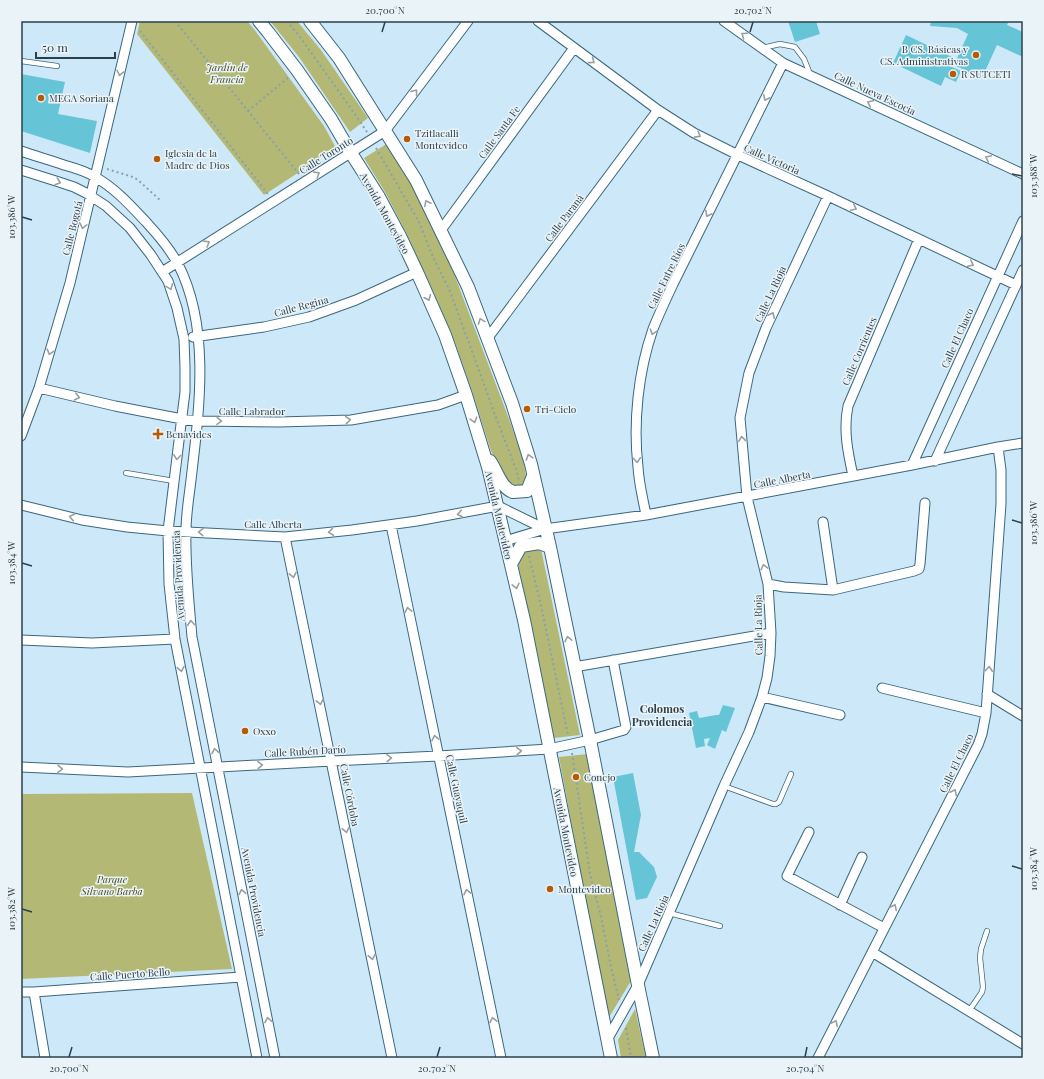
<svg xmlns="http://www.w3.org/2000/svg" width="1044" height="1079" font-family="'Playfair Display',serif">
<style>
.green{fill:#b3b974}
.building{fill:#66c4d7}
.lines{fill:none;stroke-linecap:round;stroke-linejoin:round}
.lane-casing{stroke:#3b677d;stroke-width:6}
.street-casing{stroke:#3b677d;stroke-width:11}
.secondary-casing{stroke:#3b677d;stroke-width:14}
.path{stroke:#88a0ae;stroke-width:2;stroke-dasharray:2 3;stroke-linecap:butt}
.lane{stroke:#fff;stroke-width:4.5}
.street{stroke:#fff;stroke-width:9}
.secondary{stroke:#fff;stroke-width:12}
.oneway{stroke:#96a0a4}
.ticks{fill:none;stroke:#2d404a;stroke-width:1.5}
.poi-dot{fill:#b75a06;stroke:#eaf3f8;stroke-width:1.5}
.labels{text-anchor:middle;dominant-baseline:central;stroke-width:3;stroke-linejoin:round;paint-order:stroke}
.poi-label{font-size:10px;fill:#2d404a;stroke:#eaf3f8;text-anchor:start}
.park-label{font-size:10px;font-style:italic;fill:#484a15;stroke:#eaf3f8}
.street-label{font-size:10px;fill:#2d404a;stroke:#eaf3f8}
.neighbourhood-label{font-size:11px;font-weight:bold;fill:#2d404a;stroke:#eaf3f8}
.neatline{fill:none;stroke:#2d404a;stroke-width:1.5}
.ticks-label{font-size:10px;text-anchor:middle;fill:#2d404a}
</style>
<rect width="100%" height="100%" fill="#cde9f9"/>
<!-- green -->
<path class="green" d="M140 21H247L254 29 324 126 336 148 264 195 137 34Z
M270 21H297L321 50 368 118 350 132 299 57Z
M388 143 408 175 453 271 509 419 523 459 528 487H506L490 448 472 391 453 337 407 234 385 192 364 158Z
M540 544 580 735 554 738 517 559 521 551Z
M588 754 631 981 608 1019 559 757Z
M192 793 232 969 21 979V794Z
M635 1009 646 1058H621L618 1040Z"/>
<!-- building -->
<path class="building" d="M788 21H816L820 34 795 42Z
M931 21H1009L1007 25 1023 32V57L997 45 982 78 954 65 968 34 957 28 930 26Z
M906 35 954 58 950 66 961 71 956 82 945 77 941 86 893 63Z
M21 74 65 82 58 114 97 121 90 153 21 131Z
M723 705 735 708 726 732 722 730 715 749 707 745 710 738 704 739 705 746 696 748 689 713 697 711 699 718 716 715H719Z
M633 773 641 815 634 852H639L654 867 657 877 647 898 636 900 613 777Z"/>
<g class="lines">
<!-- lane casing -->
<g class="lane-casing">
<path id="lane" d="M762 48 780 44 795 47 804 59 810 74
M21 61 57 66
M126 473 174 481
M724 786 773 804H776L779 802 791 774
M669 913 720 926
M969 1011 982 992 983 987 980 958 981 949 987 931"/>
</g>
<!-- street casing -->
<g class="street-casing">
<path id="street" d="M538 21 658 110 694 133 738 155 828 196 1016 285
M724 21 783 63 1023 174
M21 151C35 156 50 160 64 165 75 168 86 171 95 177 115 188 131 206 147 223 158 235 170 249 178 264 211 328 199 411 191 480 189 497 186 514 186 531 185 566 189 602 192 637L275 1058
M21 170 59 182 74 187 86 193 106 206 130 228 151 255 168 281 177 308 184 339 185 367V392L182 416 168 531 169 584 175 639 257 1058
M441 230 574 48
M162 272 385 131 468 21
M193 337 264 327 309 317 356 300 417 272
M487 339 658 110
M39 388 115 406 182 419 198 421 279 422 351 420 438 405 466 395
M21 436 39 388 70 283 132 21
M935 461 1023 270
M912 465 1023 221
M853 476C848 453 843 430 848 406L919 239
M21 505 82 520 127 527 168 531 285 537 352 530 417 521 498 506 545 529
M646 515C643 499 639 484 638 467 633 423 638 372 653 329 659 314 666 299 673 284L783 63
M823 522 833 590
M391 525 501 1058
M285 537 392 1058
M505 541 545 529 646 515 912 465 998 447 1023 443
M768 584 784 587 833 590 914 571 919 569 920 564 925 503
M21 640 92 643 175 639
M574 667 771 633
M882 688 986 713
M987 694 1023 716
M762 697 840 715
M21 767 128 772 332 761 438 756 549 749 590 740 624 730 626 727 613 660
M809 832 787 876 884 928
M840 905 862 857
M872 952 1023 1044
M21 992H34L241 977
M34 992 45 1058
M607 1040 638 985 724 786 749 732 762 697 767 678 770 656 771 633 768 584 747 497 740 418 749 373 766 328 828 196
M818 1058 978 745 982 734 986 713 1001 504V470L998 447"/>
</g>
<!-- secondary casing -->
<g class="secondary-casing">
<path id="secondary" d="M259 21 268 32 297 70 331 119 351 153 379 197 400 236 417 272 445 335 466 395 488 467 524 620 611 1058
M310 21 339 58 416 180 468 287 512 403 531 464 550 547 590 740 638 985 653 1058
M490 461C497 471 501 488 513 492L527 491 533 476
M511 564 521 546 539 543 550 547"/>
</g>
<!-- path -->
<path class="path" d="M175 21 299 174
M287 21 300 37 357 117 367 132
M140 31 268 194
M248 111 289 77
M376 148 419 222 433 257 449 289 480 373 495 415 516 469 519 481
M107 169 133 177 138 180 160 200
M529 556 542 610 568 735
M572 753 590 874 601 917 611 967 619 1000
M626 1028 631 1058"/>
<!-- lane -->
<use href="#lane" class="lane"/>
<!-- street -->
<use href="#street" class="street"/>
<!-- secondary -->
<use href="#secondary" class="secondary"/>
</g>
<!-- one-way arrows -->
<defs><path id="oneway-chevron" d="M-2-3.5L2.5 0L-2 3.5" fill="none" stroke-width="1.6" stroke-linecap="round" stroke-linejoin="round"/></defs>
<g class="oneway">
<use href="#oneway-chevron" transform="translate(744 35) rotate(-145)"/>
<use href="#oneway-chevron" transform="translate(592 61) rotate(37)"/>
<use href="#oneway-chevron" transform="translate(120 73) rotate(104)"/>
<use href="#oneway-chevron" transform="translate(415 92) rotate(-53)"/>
<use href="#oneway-chevron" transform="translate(766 98) rotate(116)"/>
<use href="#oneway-chevron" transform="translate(870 103) rotate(-155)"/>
<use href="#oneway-chevron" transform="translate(698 135) rotate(29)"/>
<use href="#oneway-chevron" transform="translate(988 158) rotate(-155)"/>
<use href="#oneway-chevron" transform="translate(317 174) rotate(-32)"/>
<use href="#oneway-chevron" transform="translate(58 182) rotate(19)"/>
<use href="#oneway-chevron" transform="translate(427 203) rotate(-117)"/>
<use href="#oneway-chevron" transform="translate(854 208) rotate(25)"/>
<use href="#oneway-chevron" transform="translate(708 214) rotate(117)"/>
<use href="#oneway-chevron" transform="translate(83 226) rotate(104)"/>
<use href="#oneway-chevron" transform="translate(207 243) rotate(-32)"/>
<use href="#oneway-chevron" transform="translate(971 264) rotate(26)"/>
<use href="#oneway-chevron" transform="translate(170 287) rotate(69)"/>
<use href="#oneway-chevron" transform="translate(428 298) rotate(67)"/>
<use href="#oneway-chevron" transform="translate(772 315) rotate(-65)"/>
<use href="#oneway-chevron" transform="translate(481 321) rotate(-111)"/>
<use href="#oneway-chevron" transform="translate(653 332) rotate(108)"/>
<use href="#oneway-chevron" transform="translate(50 352) rotate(106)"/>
<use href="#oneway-chevron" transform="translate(77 397) rotate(13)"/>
<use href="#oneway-chevron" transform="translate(348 420) rotate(-5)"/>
<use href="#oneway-chevron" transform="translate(474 420) rotate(72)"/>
<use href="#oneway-chevron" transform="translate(219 421) rotate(1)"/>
<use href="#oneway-chevron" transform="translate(742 439) rotate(-96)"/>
<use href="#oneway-chevron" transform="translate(177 457) rotate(97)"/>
<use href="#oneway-chevron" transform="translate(529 457) rotate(-107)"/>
<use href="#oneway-chevron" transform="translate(637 460) rotate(86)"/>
<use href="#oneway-chevron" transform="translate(460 514) rotate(169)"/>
<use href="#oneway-chevron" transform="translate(72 517) rotate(-168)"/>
<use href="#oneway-chevron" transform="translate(201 532) rotate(-176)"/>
<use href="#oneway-chevron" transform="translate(331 532) rotate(173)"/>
<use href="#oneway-chevron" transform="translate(764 567) rotate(-104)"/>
<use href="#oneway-chevron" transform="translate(293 575) rotate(78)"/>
<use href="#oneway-chevron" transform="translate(516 586) rotate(77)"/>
<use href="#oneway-chevron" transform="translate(408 610) rotate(-102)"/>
<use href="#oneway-chevron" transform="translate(191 623) rotate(-95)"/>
<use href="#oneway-chevron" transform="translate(568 639) rotate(-102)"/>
<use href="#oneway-chevron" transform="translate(181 669) rotate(79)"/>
<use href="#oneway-chevron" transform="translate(989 669) rotate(-86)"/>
<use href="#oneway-chevron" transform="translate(320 702) rotate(78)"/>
<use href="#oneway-chevron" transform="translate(435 738) rotate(-102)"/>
<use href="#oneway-chevron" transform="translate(215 751) rotate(-101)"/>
<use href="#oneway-chevron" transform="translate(519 751) rotate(-4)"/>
<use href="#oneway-chevron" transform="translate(389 758) rotate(-2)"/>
<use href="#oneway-chevron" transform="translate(260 765) rotate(-3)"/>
<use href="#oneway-chevron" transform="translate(60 769) rotate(3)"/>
<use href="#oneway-chevron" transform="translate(954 792) rotate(-63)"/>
<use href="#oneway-chevron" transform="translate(346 830) rotate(79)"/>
<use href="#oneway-chevron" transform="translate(242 892) rotate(-101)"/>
<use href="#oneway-chevron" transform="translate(467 892) rotate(-102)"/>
<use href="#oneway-chevron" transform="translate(894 907) rotate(-63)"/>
<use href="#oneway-chevron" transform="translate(372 957) rotate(79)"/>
<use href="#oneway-chevron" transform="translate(268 1020) rotate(-101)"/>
<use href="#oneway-chevron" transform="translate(493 1020) rotate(-102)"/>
<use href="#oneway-chevron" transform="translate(835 1023) rotate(-63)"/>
</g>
<!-- ticks -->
<path class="ticks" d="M382 32 385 22M750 32 753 22M1012 174 1022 176M22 217 32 220M1012 520 1022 523M22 563 32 566M1012 866 1022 869M22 909 32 912M69 1057 72 1047M437 1057 440 1047M805 1057 807 1047"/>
<!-- markers -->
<g class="poi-dot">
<circle cx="976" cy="55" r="4"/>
<circle cx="953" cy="74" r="4"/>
<circle cx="41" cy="98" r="4"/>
<circle cx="407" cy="139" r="4"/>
<circle cx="157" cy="159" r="4"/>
<circle cx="527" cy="409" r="4"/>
<path d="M156 428h4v4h4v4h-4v4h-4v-4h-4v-4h4z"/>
<circle cx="245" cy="731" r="4"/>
<circle cx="576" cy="777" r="4"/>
<circle cx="550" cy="889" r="4"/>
</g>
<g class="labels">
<!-- poi labels -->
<g class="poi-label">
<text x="968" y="49" text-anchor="end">B CS. Básicas y<tspan x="968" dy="12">CS. Administrativas</tspan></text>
<text x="961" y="74">R SUTCETI</text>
<text x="49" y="98">MEGA Soriana</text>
<text x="415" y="133">Tzitlacalli<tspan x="415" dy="12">Montevideo</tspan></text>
<text x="165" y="153">Iglesia de la<tspan x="165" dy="12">Madre de Dios</tspan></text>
<text x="535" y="409">Tri-Ciclo</text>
<text x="166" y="434">Benavides</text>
<text x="253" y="731">Oxxo</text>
<text x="584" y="777">Conejo</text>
<text x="558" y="889">Montevideo</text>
</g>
<!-- park labels -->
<g class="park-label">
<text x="227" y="67">Jardín de<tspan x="227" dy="12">Francia</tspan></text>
<text x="112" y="879">Parque<tspan x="112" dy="12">Silvano Barba</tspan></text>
</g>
<!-- street labels -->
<g class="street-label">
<text transform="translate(875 93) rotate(25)">Calle Nueva Escocia</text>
<text transform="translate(499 132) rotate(-54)">Calle Santa Fe</text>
<text transform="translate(326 155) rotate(-32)">Calle Toronto</text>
<text transform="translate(772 159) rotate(24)">Calle Victoria</text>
<text transform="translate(385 213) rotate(61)">Avenida Montevideo</text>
<text transform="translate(564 218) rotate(-53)">Calle Paraná</text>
<text transform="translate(72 228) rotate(-76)">Calle Bogotá</text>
<text transform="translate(666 276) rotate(-64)">Calle Entre Ríos</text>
<text transform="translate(770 294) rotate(-65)">Calle La Rioja</text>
<text transform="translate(301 306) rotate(-15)">Calle Regina</text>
<text transform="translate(957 338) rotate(-66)">Calle El Chaco</text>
<text transform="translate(859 351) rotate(-67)">Calle Corrientes</text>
<text x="252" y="411">Calle Labrador</text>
<text transform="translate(782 479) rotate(-11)">Calle Alberta</text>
<text transform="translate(499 515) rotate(77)">Avenida Montevideo</text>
<text x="273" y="524">Calle Alberta</text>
<text transform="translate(178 576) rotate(-93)">Avenida Providencia</text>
<text transform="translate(758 625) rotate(-91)">Calle La Rioja</text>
<text transform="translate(305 751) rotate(-3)">Calle Rubén Darío</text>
<text transform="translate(956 763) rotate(-64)">Calle El Chaco</text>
<text transform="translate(457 789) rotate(78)">Calle Guayaquil</text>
<text transform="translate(350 795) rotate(79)">Calle Córdoba</text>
<text transform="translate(566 832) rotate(79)">Avenida Montevideo</text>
<text transform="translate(254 892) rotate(79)">Avenida Providencia</text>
<text transform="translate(653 923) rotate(-66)">Calle La Rioja</text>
<text transform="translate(130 974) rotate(-4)">Calle Puerto Bello</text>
</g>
<!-- neighbourhood labels -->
<g class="neighbourhood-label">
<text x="662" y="708">Colomos<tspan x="662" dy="13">Providencia</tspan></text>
</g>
</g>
<!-- border -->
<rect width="1044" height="1079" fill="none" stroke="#eaf3f8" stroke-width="44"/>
<!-- scale -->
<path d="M36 52v6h79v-6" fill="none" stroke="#2d404a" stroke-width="2"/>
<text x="42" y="52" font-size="12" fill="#2d404a" stroke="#eaf3f8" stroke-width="3" paint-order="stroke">50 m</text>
<rect x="22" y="22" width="1000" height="1035" class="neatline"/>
<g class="ticks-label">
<text x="385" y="14">20.700°N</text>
<text x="753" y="14">20.702°N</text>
<text transform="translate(1033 176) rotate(-90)" y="4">103.388°W</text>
<text transform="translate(11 217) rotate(-90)" y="4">103.386°W</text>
<text transform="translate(1033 523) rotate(-90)" y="4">103.386°W</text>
<text transform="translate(11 563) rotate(-90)" y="4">103.384°W</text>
<text transform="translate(1033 869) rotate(-90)" y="4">103.384°W</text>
<text transform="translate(11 909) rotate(-90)" y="4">103.382°W</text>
<text x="69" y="1072">20.700°N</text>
<text x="437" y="1072">20.702°N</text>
<text x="805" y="1072">20.704°N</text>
</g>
</svg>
